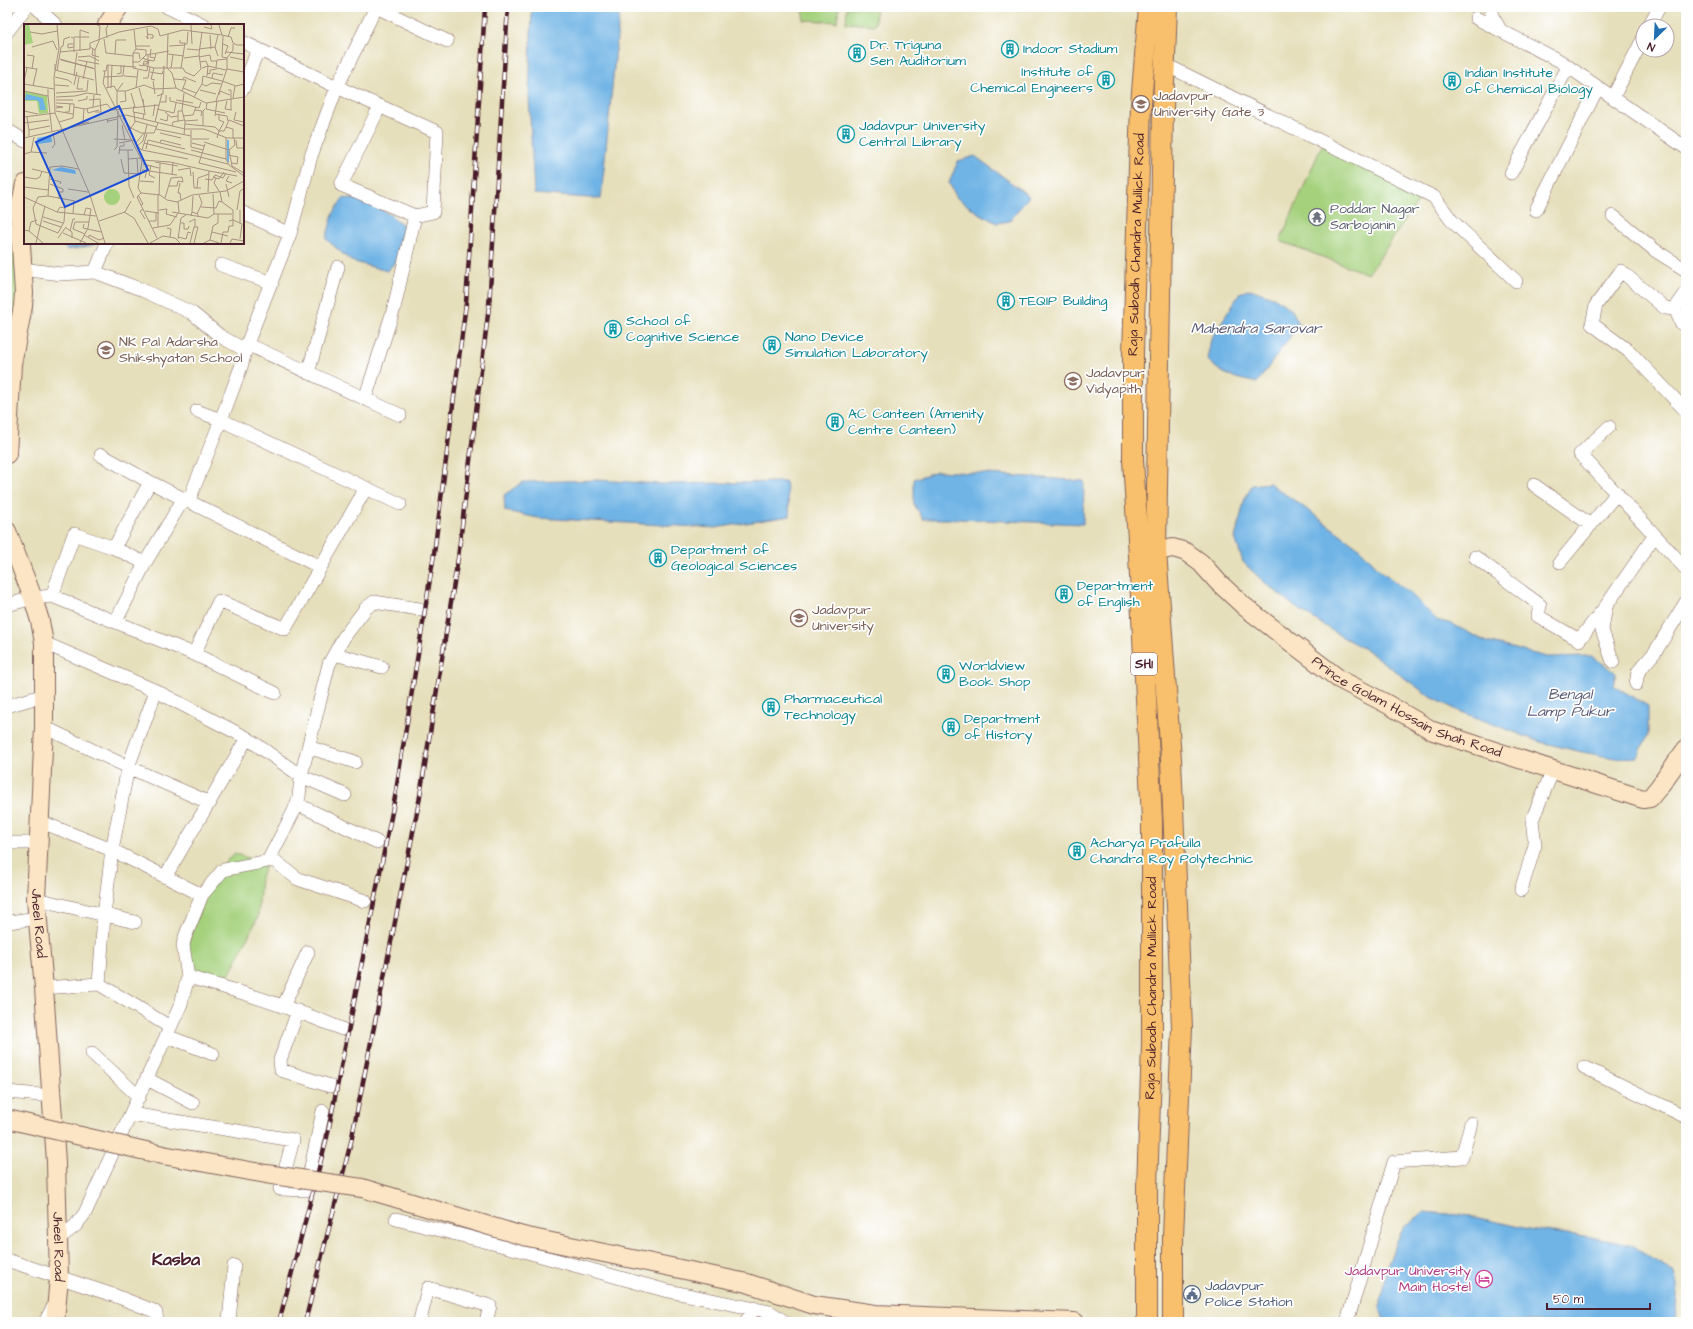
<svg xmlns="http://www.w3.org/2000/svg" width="1693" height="1329" font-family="'Architects Daughter',sans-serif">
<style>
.green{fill:#a5d17d;stroke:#787854}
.water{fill:#6fb4e5;stroke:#5c6a88}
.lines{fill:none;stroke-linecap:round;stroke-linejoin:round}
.street-casing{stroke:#81625d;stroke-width:14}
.secondary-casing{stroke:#81625d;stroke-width:20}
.primary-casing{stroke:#81625d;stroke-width:22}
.street{stroke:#fff;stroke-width:13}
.secondary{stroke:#fce5c4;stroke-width:18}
.primary{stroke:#f8bf6c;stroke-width:20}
.rail-casing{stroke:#4a1f2b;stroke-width:4.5}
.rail{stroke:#fff;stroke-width:3;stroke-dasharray:9;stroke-linecap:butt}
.secondary-bridge-casing{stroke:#81625d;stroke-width:20;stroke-linecap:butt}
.secondary-bridge{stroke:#fce5c4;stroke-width:18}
.labels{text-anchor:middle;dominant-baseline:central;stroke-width:3.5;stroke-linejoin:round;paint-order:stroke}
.shield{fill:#fff;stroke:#80626b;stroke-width:1}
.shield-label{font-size:13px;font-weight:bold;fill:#4a1f2b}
.culture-label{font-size:14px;fill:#0d838f;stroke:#fff;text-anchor:start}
.education-label{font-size:14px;fill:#785e54;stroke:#fff;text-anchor:start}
.worship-label{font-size:14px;fill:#5b616d;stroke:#fff;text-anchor:start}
.street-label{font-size:14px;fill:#4a1f2b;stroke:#fff}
.hotel-label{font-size:14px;fill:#b23c85;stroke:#fff;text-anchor:end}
.service-label{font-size:14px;fill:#4e5e75;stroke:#fff;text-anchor:start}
.water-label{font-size:15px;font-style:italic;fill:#595b75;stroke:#fff}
.district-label{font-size:18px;font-weight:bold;fill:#4a1f2b;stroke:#fff}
.inset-river{fill:none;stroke:#6fb4e5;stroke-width:2}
.inset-road{fill:none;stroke:#a89281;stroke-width:1}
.view{fill:#1d4ed8;fill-opacity:0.15;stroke:#1d4ed8;stroke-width:2}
.inset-edge{fill:none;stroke:#4a1f2b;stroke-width:2}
</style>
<rect width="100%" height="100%" fill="#fff"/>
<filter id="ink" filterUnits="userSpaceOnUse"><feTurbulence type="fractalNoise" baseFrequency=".025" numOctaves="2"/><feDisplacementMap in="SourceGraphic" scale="8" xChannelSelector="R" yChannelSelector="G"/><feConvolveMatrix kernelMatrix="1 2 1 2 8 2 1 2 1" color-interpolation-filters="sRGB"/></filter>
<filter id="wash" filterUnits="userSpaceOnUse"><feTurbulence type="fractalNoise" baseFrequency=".012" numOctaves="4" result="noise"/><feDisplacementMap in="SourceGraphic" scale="16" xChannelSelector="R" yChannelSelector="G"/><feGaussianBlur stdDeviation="0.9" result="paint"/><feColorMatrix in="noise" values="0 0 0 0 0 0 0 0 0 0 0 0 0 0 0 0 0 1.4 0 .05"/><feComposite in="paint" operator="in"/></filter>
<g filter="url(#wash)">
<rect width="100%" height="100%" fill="#e6dfbb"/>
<!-- green -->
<path class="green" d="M804 7H839L837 22 803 20Z
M847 7H876L875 25 846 23Z
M1322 145 1423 195 1368 274 1280 241Z
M7 215 15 218 21 291 14 331 7 328Z
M235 853 265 865 261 877 258 917 229 975 196 972 187 945 215 872Z"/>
<!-- water -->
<path class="water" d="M532 7H620L601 199 534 194 529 97Z
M975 156 1029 196 1010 221 997 223 980 214 957 198 949 183 958 161Z
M343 198 362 200 389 214 403 225 396 261 387 271 351 261 326 239 333 214Z
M95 243 94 245 68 250 61 244Z
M1250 289 1275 298 1292 310 1299 324 1257 383C1235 378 1222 376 1207 359L1211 339 1240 293Z
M937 471 974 473 1084 481 1083 524 958 519H923L914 504V479Z
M597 480 662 484 786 482 790 516 715 528 538 518 505 511 504 495 523 482Z
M1269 483 1298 503 1358 547 1380 570 1414 597 1437 620 1452 624 1487 642 1547 657 1592 656 1616 673 1613 685 1648 706V734L1638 757 1615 758 1582 752 1540 742 1459 711 1429 696 1368 651 1339 635 1294 606 1263 581 1243 562 1235 538 1245 498 1252 485Z
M1425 1212 1471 1216 1528 1229 1591 1237 1634 1246 1650 1258 1675 1272 1678 1285 1675 1322H1384L1380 1307 1387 1265 1404 1226Z"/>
</g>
<g filter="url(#ink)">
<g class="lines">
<!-- street casing -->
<g class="street-casing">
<path id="street" d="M36 7 56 25
M167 7 204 25
M376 7 447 41
M1491 7 1492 16 1501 31
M1682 7 1686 9
M1476 18 1560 61 1686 148
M1649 26 1659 7
M7 32 26 7
M243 42 337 87 437 132 433 212 415 216 394 308 365 399
M1164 64 1434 197 1452 221 1516 281
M243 89 258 49
M1613 97 1643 39
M380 106 341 185 415 216
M7 130 25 141
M1511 173 1568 67
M1536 210 1598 87
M243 213 290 234
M1613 216 1656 251 1686 270
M221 265 272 283
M22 269 61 274 95 272 140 289 192 313 220 336 245 350
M95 272 107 243
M1686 293 1675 309 1665 308 1621 271 1596 305 1592 324 1630 352 1686 411
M1675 309 1682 324 1686 327
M247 344 400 415
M308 373 338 267
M197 411 221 420 400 504
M1609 427 1580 454 1686 569
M101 455 150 482 320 567
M1534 485 1591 525
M189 500 221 420 241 367 247 344 290 234 311 156 337 87 376 7
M114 548 150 482
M1475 557 1540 605 1538 616 1579 640 1606 606
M1560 562 1617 493
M52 596 74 534 114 548 145 563
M7 605 33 598 52 596 194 654 275 693
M116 621 145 563 184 498
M44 643 156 691 247 738 301 776 345 795
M194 654 219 601 285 629 366 488
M335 654 382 667
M1613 662 1602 630 1606 606 1655 535
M1636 684 1638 672 1655 652 1686 602
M7 706 45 695
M44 727 128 767 210 803
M308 747 355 762
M297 804 377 842
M39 821 112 850 202 895
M7 843H38
M271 858 298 879 365 901
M165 877 247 738
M1521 890 1535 845 1532 820 1553 770
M36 899 135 922
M9 922 38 918
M188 977C240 991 292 1008 342 1029
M99 984 104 915 112 850 128 767 156 691
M44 988 99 984 170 1027
M283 1007 308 952
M298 1011 280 1060 281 1070 330 1086
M167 1036 213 1054
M92 1053 139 1097
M1584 1067 1686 1117
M147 1079 193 1103
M7 1092 52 1096
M131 1114 293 1140 280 1189 306 1190 323 1111
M396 1219 516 1249 664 1290 770 1312 785 1322
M59 1238 75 1226 85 1213 181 1004 188 977 183 945 185 937 202 895 223 870 268 861 294 811 299 797 301 776 329 664 344 637 366 608 374 602 419 609
M7 1260 116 1296 154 1311 156 1313 157 1322
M420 1320 428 1288 490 1306 486 1322
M45 1322 55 1304
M229 1322 234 1266
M746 1322 754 1308
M1347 1322 1394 1162 1462 1157 1471 1123"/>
</g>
<!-- secondary casing -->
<g class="secondary-casing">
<g id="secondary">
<path d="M107 25 119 7"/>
<path d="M7 454 12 364 23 306 24 293 19 214 25 184"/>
<path id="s1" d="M7 531 33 598 40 621 44 643V727L36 899 44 988 56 1162 59 1277 55 1322"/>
<path id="s2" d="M1143 554 1173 548 1186 552 1201 563 1218 582 1245 607 1339 679 1387 704 1433 731 1643 799 1650 798 1659 787 1686 749"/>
<path d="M747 1283 814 1305 875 1314 1075 1322"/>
</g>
</g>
<!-- primary casing -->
<g class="primary-casing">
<g id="primary">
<path d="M1167 7 1163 108 1156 551 1171 759 1182 1028 1173 1236V1322"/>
<path id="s3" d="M1147 1322V1187L1152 1045V820L1139 556 1133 460V353L1141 104 1149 7"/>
</g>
</g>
<!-- street -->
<use href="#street" class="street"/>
<!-- secondary -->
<use href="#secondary" class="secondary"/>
<!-- primary -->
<use href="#primary" class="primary"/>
<!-- rail casing -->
<g class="rail-casing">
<path id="rail" d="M279 1322 327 1137 395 797 434 554 466 303 485 7
M305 1322 351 1142 419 802 458 558 489 306 508 7"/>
</g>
<!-- rail -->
<use href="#rail" class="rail"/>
<!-- secondary-bridge casing -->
<g class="secondary-bridge-casing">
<path id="secondary-bridge" d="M7 1119 163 1155 266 1174 362 1188 523 1236 747 1283"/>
</g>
<!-- secondary-bridge -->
<use href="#secondary-bridge" class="secondary-bridge"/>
</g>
</g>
<!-- icons -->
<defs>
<g id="building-ring" transform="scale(0.9)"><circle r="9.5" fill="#fff" stroke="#0f9aa8" stroke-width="1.5"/><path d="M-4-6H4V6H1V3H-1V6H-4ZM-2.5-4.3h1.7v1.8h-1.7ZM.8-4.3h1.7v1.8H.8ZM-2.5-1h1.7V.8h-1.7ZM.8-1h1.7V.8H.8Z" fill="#0f9aa8"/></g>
<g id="university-ring" transform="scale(0.9)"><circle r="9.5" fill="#fff" stroke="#8d6e63" stroke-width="1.5"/><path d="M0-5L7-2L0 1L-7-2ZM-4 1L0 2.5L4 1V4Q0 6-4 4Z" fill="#8d6e63"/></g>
<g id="temple-ring" transform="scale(0.9)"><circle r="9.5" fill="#fff" stroke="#6b7280" stroke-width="1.5"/><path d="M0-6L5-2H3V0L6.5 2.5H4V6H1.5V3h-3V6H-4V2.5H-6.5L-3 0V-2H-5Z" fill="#6b7280"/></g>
<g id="school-ring" transform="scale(0.9)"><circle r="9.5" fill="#fff" stroke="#8d6e63" stroke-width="1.5"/><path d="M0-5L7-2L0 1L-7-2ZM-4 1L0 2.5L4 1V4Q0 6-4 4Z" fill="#8d6e63"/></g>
<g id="hotel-ring" transform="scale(0.9)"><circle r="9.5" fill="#fff" stroke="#d1479c" stroke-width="1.5"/><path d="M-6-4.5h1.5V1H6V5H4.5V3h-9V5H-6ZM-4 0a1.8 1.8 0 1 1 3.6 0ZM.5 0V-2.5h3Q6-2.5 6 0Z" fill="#d1479c"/></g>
<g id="civic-ring" transform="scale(0.9)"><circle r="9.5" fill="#fff" stroke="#5c6f8a" stroke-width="1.5"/><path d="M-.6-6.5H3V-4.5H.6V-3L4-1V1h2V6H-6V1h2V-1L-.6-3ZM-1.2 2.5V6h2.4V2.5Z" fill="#5c6f8a"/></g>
</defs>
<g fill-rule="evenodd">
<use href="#building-ring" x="1010" y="49"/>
<use href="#building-ring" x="857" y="53"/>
<use href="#building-ring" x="1106" y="80"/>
<use href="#building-ring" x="1452" y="81"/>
<use href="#university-ring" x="1141" y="104"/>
<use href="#building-ring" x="846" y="134"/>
<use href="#temple-ring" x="1317" y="217"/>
<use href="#building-ring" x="1006" y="301"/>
<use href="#building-ring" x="613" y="329"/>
<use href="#building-ring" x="772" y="345"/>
<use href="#school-ring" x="106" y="350"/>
<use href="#school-ring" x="1073" y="381"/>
<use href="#building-ring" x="835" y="422"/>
<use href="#building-ring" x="658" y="558"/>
<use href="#building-ring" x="1064" y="594"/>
<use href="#university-ring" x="799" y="618"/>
<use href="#building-ring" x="946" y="674"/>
<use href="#building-ring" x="771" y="707"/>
<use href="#building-ring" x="951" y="727"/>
<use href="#building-ring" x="1077" y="851"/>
<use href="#hotel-ring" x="1484" y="1279"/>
<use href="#civic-ring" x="1192" y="1294"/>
</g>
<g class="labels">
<!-- shield labels -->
<rect class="shield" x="1131" y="653" width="26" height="22" rx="3"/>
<g class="shield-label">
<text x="1144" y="664">SH1</text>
</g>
<!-- culture labels -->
<g class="culture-label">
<text x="870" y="45">Dr. Triguna<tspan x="870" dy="16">Sen Auditorium</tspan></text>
<text x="1023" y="49">Indoor Stadium</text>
<text x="1093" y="72" text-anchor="end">Institute of<tspan x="1093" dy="16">Chemical Engineers</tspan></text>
<text x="1465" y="73">Indian Institute<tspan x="1465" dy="16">of Chemical Biology</tspan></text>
<text x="859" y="126">Jadavpur University<tspan x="859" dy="16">Central Library</tspan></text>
<text x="1019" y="301">TEQIP Building</text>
<text x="626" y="321">School of<tspan x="626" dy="16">Cognitive Science</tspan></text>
<text x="785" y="337">Nano Device<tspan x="785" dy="16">Simulation Laboratory</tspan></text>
<text x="848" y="414">AC Canteen (Amenity<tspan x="848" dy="16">Centre Canteen)</tspan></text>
<text x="671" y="550">Department of<tspan x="671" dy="16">Geological Sciences</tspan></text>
<text x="1077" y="586">Department<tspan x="1077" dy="16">of English</tspan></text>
<text x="959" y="666">Worldview<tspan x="959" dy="16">Book Shop</tspan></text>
<text x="784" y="699">Pharmaceutical<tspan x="784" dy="16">Technology</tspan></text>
<text x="964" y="719">Department<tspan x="964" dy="16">of History</tspan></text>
<text x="1090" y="843">Acharya Prafulla<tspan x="1090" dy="16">Chandra Roy Polytechnic</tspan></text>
</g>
<!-- education labels -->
<g class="education-label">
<text x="1154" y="96">Jadavpur<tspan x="1154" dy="16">University Gate 3</tspan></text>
<text x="119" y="342">NK Pal Adarsha<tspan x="119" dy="16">Shikshyatan School</tspan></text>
<text x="1086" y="373">Jadavpur<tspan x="1086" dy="16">Vidyapith</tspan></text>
<text x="812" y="610">Jadavpur<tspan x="812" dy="16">University</tspan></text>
</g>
<!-- worship labels -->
<g class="worship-label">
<text x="1330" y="209">Poddar Nagar<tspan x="1330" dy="16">Sarbojanin</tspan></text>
</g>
<!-- street labels -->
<g class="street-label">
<text stroke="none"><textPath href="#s3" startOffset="1078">Raja Subodh Chandra Mullick Road</textPath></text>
<text stroke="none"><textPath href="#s2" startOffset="317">Prince Golam Hossain Shah Road</textPath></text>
<text stroke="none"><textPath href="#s1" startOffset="399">Jheel Road</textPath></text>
<text stroke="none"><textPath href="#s3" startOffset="334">Raja Subodh Chandra Mullick Road</textPath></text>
<text stroke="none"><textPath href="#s1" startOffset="723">Jheel Road</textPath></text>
</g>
<!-- hotel labels -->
<g class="hotel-label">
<text x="1471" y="1271">Jadavpur University<tspan x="1471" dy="16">Main Hostel</tspan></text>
</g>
<!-- service labels -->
<g class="service-label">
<text x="1205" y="1286">Jadavpur<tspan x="1205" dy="16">Police Station</tspan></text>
</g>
<!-- water labels -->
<g class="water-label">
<text x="1256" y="328">Mahendra Sarovar</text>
<text x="1570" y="694">Bengal<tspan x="1570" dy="17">Lamp Pukur</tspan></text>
</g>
<!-- district labels -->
<g class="district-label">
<text x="176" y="1259">Kasba</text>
</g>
</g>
<!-- overview -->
<g transform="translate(24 24)">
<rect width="220" height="220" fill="#e6dfbb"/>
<path d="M0 1H5L9 19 0 21ZM0 67 23 72 24 89 15 90 13 77H0ZM80 173a8 8 0 1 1 16 0a8 8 0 1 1-16 0Z" fill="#a5d17d"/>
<path d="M2 70 19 74 22 86H16L15 78 12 76H1ZM27 111 28 118 14 120 13 114ZM37 143 51 146 52 150 28 146Z" fill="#6fb4e5"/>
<path class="inset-river" d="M204 116V138"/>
<path class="inset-road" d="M33 1 35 24 30 53 31 89 66 171 81 219M167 1 168 20M195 1 198 11 207 13 209 19 213 21H220M180 3 188 5 187 1M110 6 112 25 109 29V44L123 47 125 36M6 8 18 10 33 7M123 10 129 11V14H126M144 10 143 44 148 49 152 64 182 79 220 73M186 11 187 25M122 12 124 15 123 4M199 12 198 33 203 34M47 13 50 14V28M50 13H65M204 13 207 4H211M83 14 82 5 84 1M80 15 82 29 109 32M156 16V19H161L157 44M161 20H163L164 8M199 20 204 22 201 30M112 22H126M145 22 161 21M8 23 29 17 33 26M37 23 39 22 40 15 46 13M50 23 44 24V20H50M69 25 68 31 75 33M112 25 122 26V31M127 25 126 33 131 34M163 25 175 26M175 25 191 23M71 26 75 17 76 2 73 1M56 27V6L65 9M36 28 66 25V19L95 8 127 2 134 5 136 12 159 6 198 11M202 28 220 30M109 29H115L116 35M91 30 92 16H102M144 30 160 32M3 31 10 32 8 45M124 31V36L130 37 132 30M194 32 191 23 194 11M54 33 66 32 75 37M175 33 186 31 187 37H193M206 33 220 36M118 34 124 36 123 40H119M160 34 175 32M36 35 71 45V26L66 23M37 36 69 44M54 36 75 40M108 38H115L122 31 145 27M176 38 182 37 184 42 202 46M31 40V46L70 56M84 41V64M115 41 119 42 120 37 124 38M119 41 130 44H159L161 48 170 52M0 43 12 45M192 43 193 36 203 35M130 44 127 55 131 56M147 44 149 31M178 44 184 42 183 52M71 45 73 71M203 45 220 48M33 47 37 23M79 47H82L83 41 112 43M81 47 79 59 118 137 114 164 117 169M126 48 138 50 139 47M183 49 186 50V46L193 45M93 50 97 49V41M50 52 53 28M100 52 113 53M170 52 177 45 175 30 178 8M31 53 44 56 48 59M55 53 53 65H59M80 53 99 52 100 41M119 54H124L126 43M188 54 189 49 199 51M59 55 63 37M150 55 162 56 158 67M159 55 160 53 172 58M0 57 3 44M129 57 131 70M198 57 212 62 220 60M0 60 30 65M197 60 188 59 182 62 178 60 179 52 198 57M31 61 45 62M50 61 53 48M9 62 13 44M82 64 90 62 93 67H102L120 61 130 65 152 64M87 64 88 41M112 64 114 46M115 64 120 82M159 64 172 69M176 66 192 70M204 66H207V86M0 67 24 72V65M32 69 63 67 64 56M107 69 111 83M195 71 196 67 206 71M24 72 28 108M51 72 63 69 77 71M133 72 139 70 140 42V45M32 73 51 72M146 73V77L159 80M170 73 178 60M209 74 211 62M119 75 121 91M32 76H49M65 76 76 75 77 88H71M152 76 169 79M54 77 63 75V72M192 77 203 45V34L209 26V20M203 77 201 85 208 86M96 78 102 77 101 67M136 78H142V71M32 79 50 80V82L49 94 35 98M183 79 182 85 201 89M159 80 175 84 177 78M110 82 109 88 120 90 119 95M50 83 61 85 83 80 88 86 135 81M69 83 70 71M93 83V67L99 59M32 84 39 83 32 82M63 85 64 89 75 86M133 85 150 89 152 79M171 86 178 87 177 92M0 87 14 90M32 87 49 90M41 88H45L46 80M141 88 147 93 154 92M212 88 210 96 220 98M191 90 203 92 204 97M129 92 131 80M159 92 169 91 172 83M191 92 193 77M0 93 31 89M3 93 5 106M99 94 107 104 111 98 110 88M136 95 143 97 144 91M111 97 133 103M154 97V87H158M161 97 174 96M131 98 138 69M0 99 25 96M59 99 60 85M84 99 83 95 85 97 93 95M161 100 191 103 195 107 193 114M53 101 65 98M98 101 101 116M148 102 149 98 160 96M179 102V87L181 85M202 103 205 96 220 102M132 105 167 112M104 106 107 104 117 109H130L134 99M167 106V123L179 126M195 107H200L202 103 209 105V114M195 107 200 98 195 96V90M136 109 157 114M160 111 161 98 158 86 160 69M5 112V106L26 102M0 114 102 91 161 105H180L203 114H220M202 114V135L205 141 220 152M90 115 108 116M168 115H185M212 116 213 124H220M180 118 205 126 211 121 210 114M95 119 111 116M120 119 204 140M136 119 137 116 157 121M168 119 180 122M111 120 120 109M181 120 175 139 212 148M113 122 118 126 164 135M113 122 119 117 123 101M28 124 31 120 29 109M122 125 124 116 161 125M90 126 93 123 94 87M96 126H109M104 126 105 162 110 174M118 126 123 110M167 126 202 135M205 126 208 142 220 149M7 128 23 129M0 130 7 128 10 113M95 130 96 122H100V119M204 131 214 133 213 140 208 139M97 135 100 149 117 150M104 135 117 134M113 135 114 150M118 136 146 138 185 147 184 168M131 138 154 142M119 140 135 144M127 141 125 151 131 154M8 145 25 149M118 146 153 151M154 146 166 144 167 152M185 147 213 152M169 148 170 164H177M148 151 149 138M205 152 202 157 208 159M0 153 12 155 16 153 18 147M189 153 195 155 200 148M121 154 124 141M192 154 190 159 195 167M26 155 37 158 36 160M181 155 188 156 191 151 199 154 202 149M116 157 130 158M156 159 154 169H156L157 176M26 160 39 165V168H35V175M202 160 205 173M0 163 25 166M173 164 174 154 185 150M44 165 64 168M196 168 198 178 209 186V196L218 200 216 215M189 170 190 190H194M114 171 119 180 117 181M135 171 136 139M24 172 51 177M0 173 33 188 72 192M141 174 147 154 158 153 159 158 154 157 153 162H145M154 177 155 189M177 183 192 184 195 177 198 178M119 185 116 187 121 195M135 186 143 185 142 190 153 193M213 186 216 167 219 165M216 186V199M121 187 135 189M33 188 36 183 41 184 40 198 34 209 12 200 9 184 14 173 24 172 26 143 38 142 55 145M100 188 110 194 124 219M148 188 184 194 190 190M168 188 169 172M49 189 50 177M173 190 178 179 175 171M60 191 62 184 67 185M167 192 168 188 174 190V193M19 193 39 199M19 197 37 203M75 197 101 188 107 177M125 197H132V189M165 198 171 195V203M157 199H160V205H164L165 202M60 200 59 204 77 208M134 203V171M42 204 48 208V214M129 204 146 201 154 189M143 204 147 205 146 213M0 206 5 207 19 219M5 207 7 198 13 196M46 207 49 195H51M188 208 204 212M39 209 62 219M61 210 49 205 51 198H65M60 211 74 219M65 213V211L75 216 80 214M154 213 162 215 164 208 167 209M34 214 42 203M133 214 113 173 117 169 136 171 143 176 153 178 168 171 202 167 220 157M154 215 157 194 162 191M186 216 189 202 194 199V190H208M12 219 21 182M56 219 64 204 67 185M126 219 139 212 151 214 156 219M166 219 170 203H174M170 219 174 203M180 219 186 216 195 219M197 219 199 208H204L205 202H209V196L205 197M206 219 208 215 220 217"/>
<path class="view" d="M95 82 124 146 41 183 12 118Z"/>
<rect width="220" height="220" class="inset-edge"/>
</g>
<!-- margin -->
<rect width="1693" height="1329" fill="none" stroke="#fff" stroke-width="24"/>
<!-- north arrow -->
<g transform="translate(1655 38) rotate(204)"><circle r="19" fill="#ffffff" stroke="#b7a5aa"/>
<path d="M0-3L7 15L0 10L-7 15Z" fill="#1f6fb2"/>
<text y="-6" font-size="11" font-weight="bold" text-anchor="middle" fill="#4a1f2b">N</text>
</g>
<!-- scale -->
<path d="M1547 1303v6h103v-6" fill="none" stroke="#4a1f2b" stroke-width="2"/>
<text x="1553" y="1303" font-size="12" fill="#4a1f2b" stroke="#ffffff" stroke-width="3" paint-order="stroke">50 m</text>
</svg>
